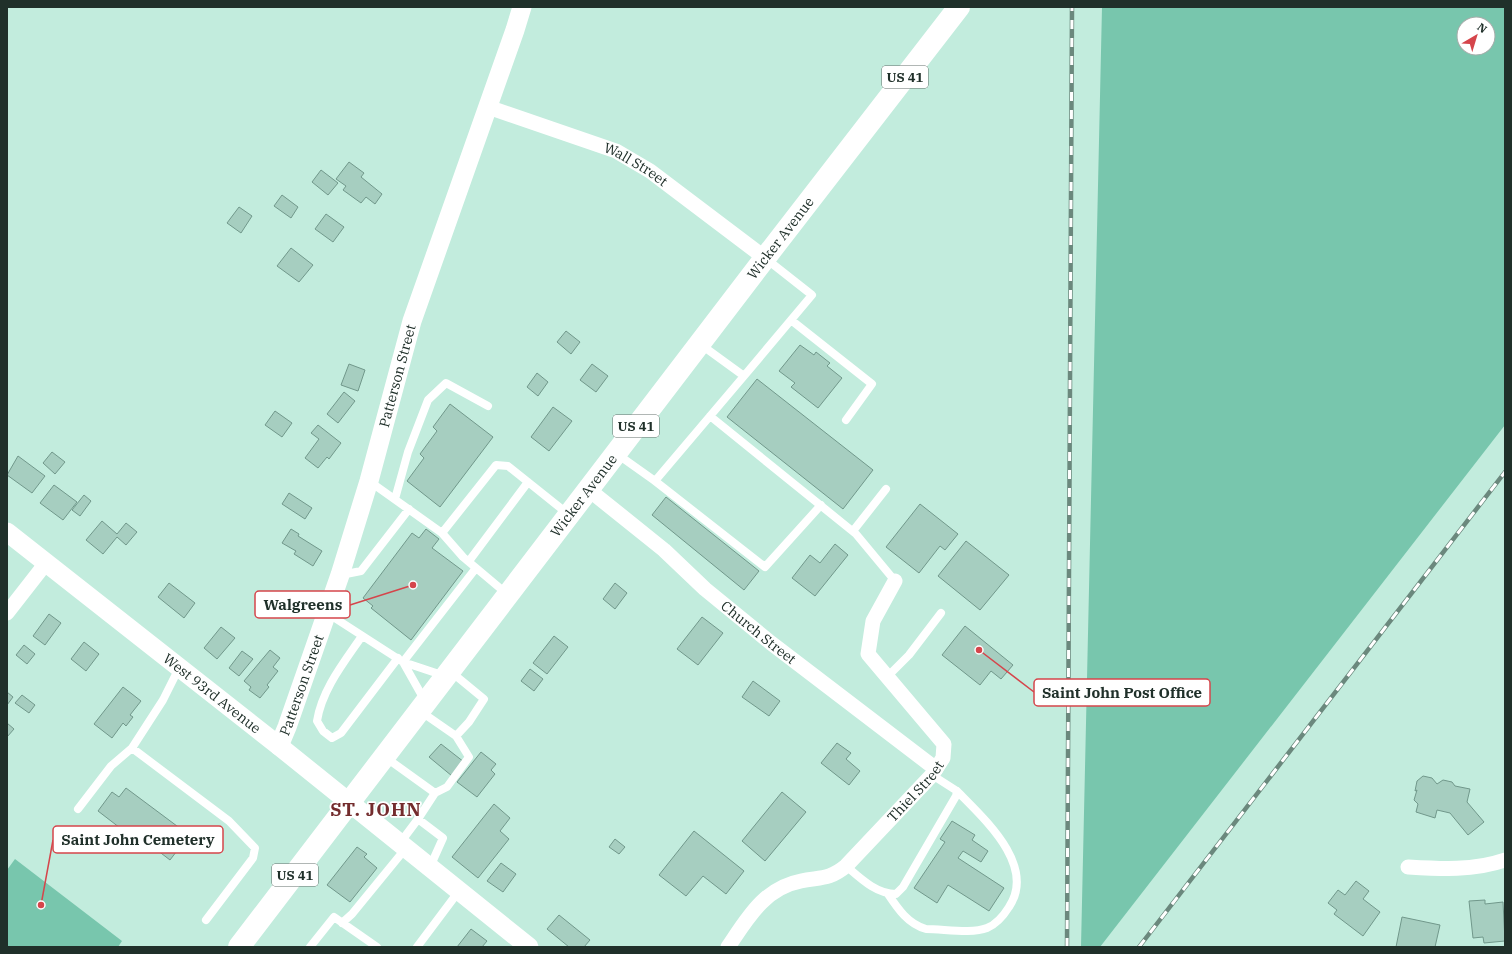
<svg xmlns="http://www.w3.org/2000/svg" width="1512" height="954" font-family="'IBM Plex Serif',serif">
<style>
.green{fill:#78c6ad;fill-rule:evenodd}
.building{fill:#a6cec0;stroke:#71988b}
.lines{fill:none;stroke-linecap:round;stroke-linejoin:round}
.service{stroke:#fff;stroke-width:8}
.minor{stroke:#fff;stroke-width:15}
.tertiary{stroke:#fff;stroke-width:19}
.trunk{stroke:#fff;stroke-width:22}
.rail-casing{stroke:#6b887d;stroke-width:4.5}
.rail{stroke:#fff;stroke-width:3;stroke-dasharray:9;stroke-linecap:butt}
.labels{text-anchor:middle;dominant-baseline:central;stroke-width:3.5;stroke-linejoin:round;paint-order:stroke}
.shield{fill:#fff;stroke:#636e6a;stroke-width:1}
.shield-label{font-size:13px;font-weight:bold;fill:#20302a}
.street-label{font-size:14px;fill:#20302a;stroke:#fff}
.district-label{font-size:18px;font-weight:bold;letter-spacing:1px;fill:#732c2d;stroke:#fff}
.leader{fill:none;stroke:#d5454b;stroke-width:1.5}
.callout-dot{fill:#d5454b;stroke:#fff;stroke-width:1.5}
.callout{fill:#fff;stroke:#d5454b;stroke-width:1.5}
.callout-label{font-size:15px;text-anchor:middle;font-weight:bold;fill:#20302a}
</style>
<rect width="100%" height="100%" fill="#c2ecdd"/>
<!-- green -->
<path class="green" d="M1102 7H1505V425L1100 947H1081ZM1464 24H1488V48H1464Z
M15 859 122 941 118 947H7V870Z"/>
<!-- building -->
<path class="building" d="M349 162 364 173 361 177 382 194 375 204 366 197 361 203 343 190 346 186 336 179Z
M321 170 338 183 328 195 312 182Z
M282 195 298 207 291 218 274 206Z
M239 207 252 216 241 233 227 223Z
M326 214 344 227 333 242 315 229Z
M291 248 313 265 299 282 277 266Z
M566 331 580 342 571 354 557 342Z
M800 345 814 355 816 352 830 363 827 366 842 378 818 408 791 387 795 383 779 371Z
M349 364 365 370 358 391 341 385Z
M592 364 608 376 596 392 580 380Z
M537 373 548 382 538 396 527 387Z
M757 379 873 470 843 509 727 417Z
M344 392 355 401 338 423 327 414Z
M450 404 493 437 440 507 407 481 424 458 420 454 437 431 433 427Z
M553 407 572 421 549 451 531 437Z
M275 411 292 423 282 437 265 425Z
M318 425 341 443 329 459 327 457 318 468 305 458 319 439 311 433Z
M52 452 65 462 55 474 43 463Z
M18 456 45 476 32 493 7 475Z
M54 485 77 502 63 520 40 503Z
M289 493 312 508 305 519 282 504Z
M84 495 91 501 80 516 72 510Z
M666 497 759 571 744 590 652 515Z
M920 504 958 534 945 550 940 546 919 573 886 547Z
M102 521 117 534 126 523 137 532 126 545 117 537 103 554 86 540Z
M291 529 299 534 298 536 322 551 313 566 294 554 296 551 282 543Z
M426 529 439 539 432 548 463 571 411 640 371 608 373 606 363 598 412 533 419 538Z
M966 541 1009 575 980 610 938 576Z
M835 544 848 555 815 596 792 578 810 555 820 563Z
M169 583 195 603 184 618 158 597Z
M615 583 627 593 615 609 603 599Z
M49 614 61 623 45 645 33 636Z
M702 617 723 633 698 665 677 649Z
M965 626 1013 665 1001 679 991 671 980 685 942 655Z
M221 627 235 638 217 659 204 648Z
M554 636 568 647 547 674 533 663Z
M84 642 99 654 86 671 71 659Z
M24 645 35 654 27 664 16 655Z
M270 650 280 658 273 667 278 671 267 685 269 687 260 698 249 690 251 687 244 681Z
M242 651 253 659 239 676 229 668Z
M530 669 543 679 534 691 521 681Z
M753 681 780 701 769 716 742 697Z
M123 687 141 701 130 715 133 717 126 726 123 723 112 738 94 724Z
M7 692 13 697 7 705Z
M22 695 35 705 29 713 15 703Z
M7 723 14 729 7 737Z
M837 743 851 753 846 759 860 771 849 785 821 763Z
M441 744 464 762 452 776 429 757Z
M481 752 496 764 491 770 495 774 477 797 457 782Z
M1423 776 1432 778 1437 784 1443 780 1452 782 1455 786 1470 789 1467 802 1484 822 1468 835 1450 813 1437 810 1435 818 1416 812 1418 804 1414 800 1417 790 1415 791 1417 781Z
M126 788 189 835 170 860 140 837 137 841 98 811 112 792 119 797Z
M782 792 806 812 765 861 742 841Z
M494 804 510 818 500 831 509 839 478 878 452 857Z
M952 821 975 835 972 840 988 851 981 862 963 851 958 858 1004 888 989 911 948 885 937 903 914 888 945 842 940 839Z
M694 831 744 871 726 894 703 876 686 896 659 875Z
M615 839 625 847 619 854 609 847Z
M357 847 367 854 364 857 377 868 350 902 327 885Z
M501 863 516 874 503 892 487 881Z
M1356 881 1369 891 1363 899 1380 912 1363 936 1334 914 1337 910 1328 903 1338 890 1345 895Z
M1485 900V904L1503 902 1505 941 1484 943 1483 937 1473 938 1469 901Z
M559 915 590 940 584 947H569L547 929Z
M1402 917 1440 925 1435 947H1396Z
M471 929 487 941 482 947H457Z"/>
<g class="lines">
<!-- service -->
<path class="service" d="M791 320 872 384 846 420
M744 376 812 295 765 258
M710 416 856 534 895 581
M617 454 655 481 744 376 700 344
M369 481 442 533 463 557 507 594
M655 481 765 567 821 505
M395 499 408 452 428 400 446 383 488 406
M853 531 886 489
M442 533 496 465 508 466 568 514
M469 561 528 482
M341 575 361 571 409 509
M327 613 403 662 445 676
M362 636C345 661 322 689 317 721L323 731 332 738 341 733 398 658
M403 662 476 568
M403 662 425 701
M450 671 484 699 469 722 456 736
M887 677 909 655 941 613
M420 711 456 736 469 757 447 787 435 793
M132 748 229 821 255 848 253 858 206 920
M385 757 435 793 418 819
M78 809 111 766 132 748 163 700 179 668
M400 843 418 819 443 838 430 867
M846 866C860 878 876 894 896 894L903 887 956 796 957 791 932 775
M888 894C898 909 908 924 926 929 944 929 972 934 987 928 997 924 1004 915 1009 907 1037 865 983 818 957 791
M342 923 352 914 406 848
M310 947 334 917 377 947
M417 947 459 891"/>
<!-- minor -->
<g class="minor">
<path id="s1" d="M488 107 616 151 650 171 765 258"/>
<path id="s2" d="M588 489 664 550 705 589 771 643 936 769"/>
<path d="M7 613 46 563"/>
<path d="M1408 867C1441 869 1473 871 1505 860"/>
<path id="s3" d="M728 947C747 919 764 888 801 881 820 877 829 880 846 866L932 775 943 758 944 744 868 654 873 621 895 581"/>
</g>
<!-- tertiary -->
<g class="tertiary">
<path id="s4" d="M7 532 279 746 529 947"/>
<path id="s5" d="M279 746 287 727 340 575 369 481 412 321 515 30 522 7"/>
</g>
<!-- trunk -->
<path class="trunk" id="s6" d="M239 947 765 258 959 7"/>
<!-- rail casing -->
<g class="rail-casing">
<path id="rail" d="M1067 947 1072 7
M1139 947 1505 472"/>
</g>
<!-- rail -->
<use href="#rail" class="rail"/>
</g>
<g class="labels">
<!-- shield labels -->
<g class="shield">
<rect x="882" y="66" width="46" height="22" rx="3"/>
<rect x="613" y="415" width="46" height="22" rx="3"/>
<rect x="272" y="864" width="46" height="22" rx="3"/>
</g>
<g class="shield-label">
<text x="905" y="77">US 41</text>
<text x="636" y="426">US 41</text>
<text x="295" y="875">US 41</text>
</g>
<!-- street labels -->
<g class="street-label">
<text stroke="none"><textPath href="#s1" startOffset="159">Wall Street</textPath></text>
<text stroke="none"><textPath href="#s6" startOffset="892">Wicker Avenue</textPath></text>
<text stroke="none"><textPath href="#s5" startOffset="389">Patterson Street</textPath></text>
<text stroke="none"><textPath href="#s6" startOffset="568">Wicker Avenue</textPath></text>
<text stroke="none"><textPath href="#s2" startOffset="223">Church Street</textPath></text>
<text stroke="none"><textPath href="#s5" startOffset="65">Patterson Street</textPath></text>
<text stroke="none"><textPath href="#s4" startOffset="261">West 93rd Avenue</textPath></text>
<text stroke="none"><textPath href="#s3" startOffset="252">Thiel Street</textPath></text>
</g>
<!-- district labels -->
<g class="district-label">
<text x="376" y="809">ST. JOHN</text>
</g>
</g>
<!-- callouts -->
<path class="leader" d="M413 585L350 605M979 650L1034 692M41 905L53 840"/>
<g class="callout-dot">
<circle cx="413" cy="585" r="4"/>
<circle cx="979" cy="650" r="4"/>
<circle cx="41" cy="905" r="4"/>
</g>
<g class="callout">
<rect x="255" y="591" width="95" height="27" rx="4"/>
<rect x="1034" y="679" width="176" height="27" rx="4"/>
<rect x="53" y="826" width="170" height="27" rx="4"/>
</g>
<g class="callout-label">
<text x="303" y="610">Walgreens</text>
<text x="1122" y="698">Saint John Post Office</text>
<text x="138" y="845">Saint John Cemetery</text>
</g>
<!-- border -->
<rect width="1512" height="954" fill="none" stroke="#20302a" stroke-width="16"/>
<!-- north arrow -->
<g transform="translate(1476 36) rotate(38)"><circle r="19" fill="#ffffff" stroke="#a6acaa"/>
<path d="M0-3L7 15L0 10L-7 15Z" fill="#d5454b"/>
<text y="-6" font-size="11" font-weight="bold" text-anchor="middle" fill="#20302a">N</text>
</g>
</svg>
